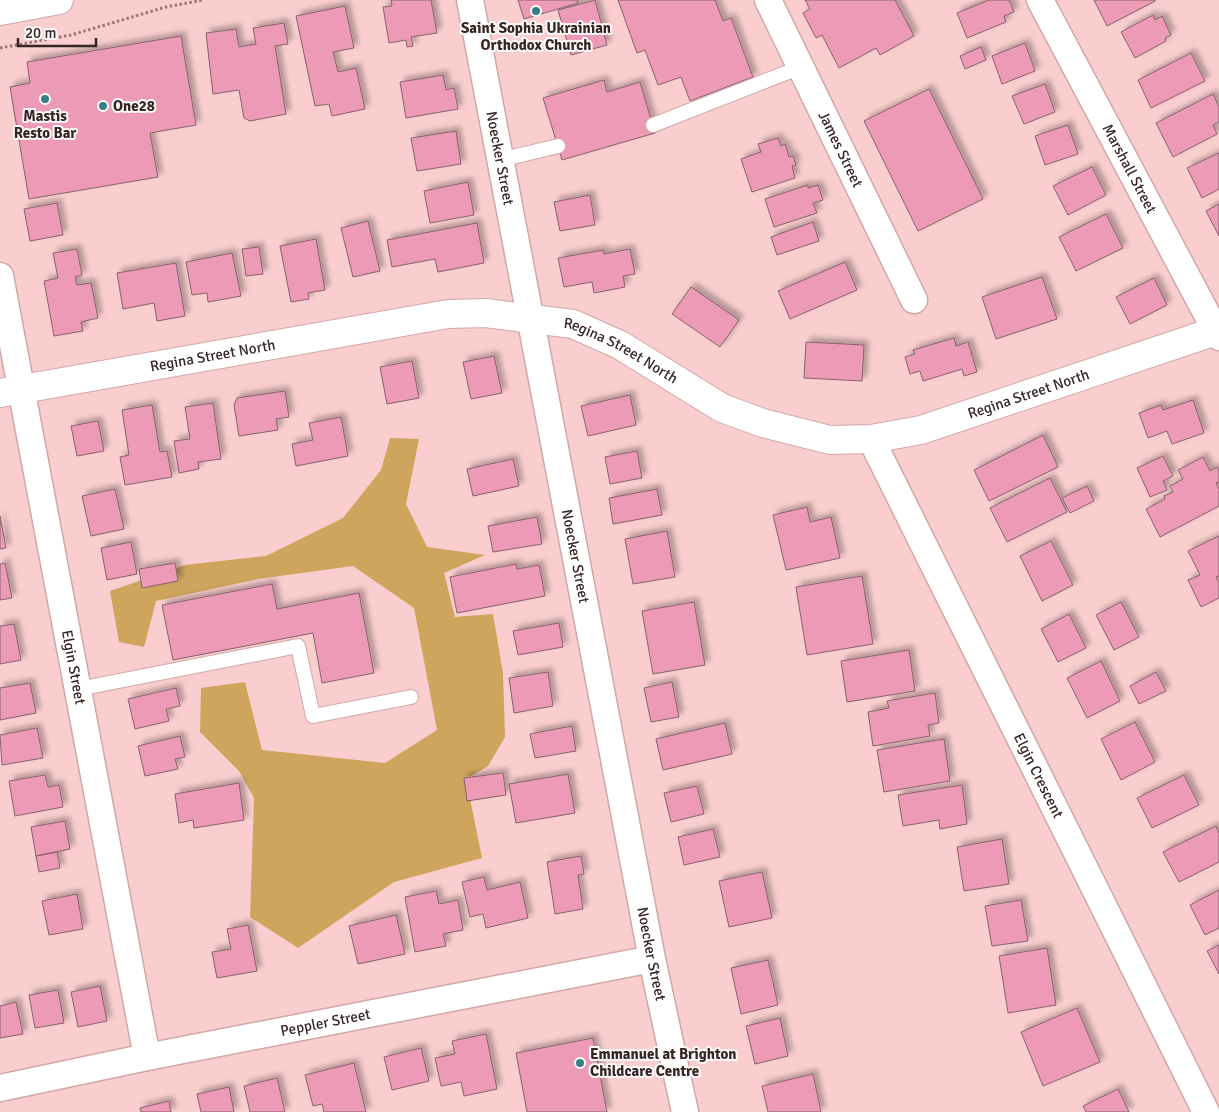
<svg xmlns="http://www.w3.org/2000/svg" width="1219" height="1112" font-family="Signika,sans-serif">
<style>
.forest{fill:#cfa45c}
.building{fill:#ec9ab5;stroke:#86626d;filter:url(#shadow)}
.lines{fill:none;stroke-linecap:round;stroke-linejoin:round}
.service-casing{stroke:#d1a7a7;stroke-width:16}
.minor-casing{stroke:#d1a7a7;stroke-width:29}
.tertiary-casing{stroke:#d1a7a7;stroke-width:30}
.secondary-casing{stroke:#d1a7a7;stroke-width:30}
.path{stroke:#967979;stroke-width:3;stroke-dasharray:2.5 2.5;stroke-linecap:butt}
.service{stroke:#fff;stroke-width:14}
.minor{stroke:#fff;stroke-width:26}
.tertiary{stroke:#fff;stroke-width:28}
.secondary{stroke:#fff;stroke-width:28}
.poi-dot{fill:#367f82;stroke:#fffafa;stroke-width:2}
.labels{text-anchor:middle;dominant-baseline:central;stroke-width:4;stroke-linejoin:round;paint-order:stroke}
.poi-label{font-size:15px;font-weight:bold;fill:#352525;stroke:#fffafa}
.street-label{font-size:15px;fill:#352525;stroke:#fffafa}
</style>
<defs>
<filter id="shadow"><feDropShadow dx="4.5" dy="-4.5" stdDeviation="2.5" flood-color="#0004"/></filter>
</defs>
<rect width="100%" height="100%" fill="#facece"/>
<!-- forest -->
<path class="forest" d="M390 438 419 439 406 504 427 547 485 555 444 573 455 617 493 614 503 673 505 737 488 766 466 779 482 858 394 882 298 948 250 917 254 798 239 771 200 732 201 688 245 682 262 750 385 763 437 730 414 608 353 566 258 579 156 601 144 647 119 642 110 591 185 565 266 556 343 518 381 470Z"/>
<!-- building -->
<path class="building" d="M391 0H431L437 33 411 37 413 46 407 47 406 40 389 43 383 7 392 6Z
M518 0H577L578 3 524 19Z
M595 0 607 45 571 55 558 10Z
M618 0H715L723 21 731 18 753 77 690 101 681 77 658 85 645 50 637 53Z
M805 0H895L914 36 880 55 876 48 839 68 822 35 816 38 803 13 810 9Z
M989 0H1009L1014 12 1004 16 1006 22 967 38 957 13Z
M1094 0H1155V1L1107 26Z
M345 6 354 48 333 52 338 72 356 68 365 109 332 116 329 104 315 106 296 16Z
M1153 15 1155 20 1162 16 1171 35 1165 38 1166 41 1135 58 1121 32Z
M284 23 288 44 275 46 286 114 250 121 244 118 239 90 213 94 206 33 236 29 239 47 256 44 253 28Z
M181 36 196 125 150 133 158 177 29 199 10 87 30 83 27 62Z
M1025 43 1035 71 1002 84 992 56Z
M981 47 986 60 965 69 960 56Z
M1191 53 1205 81 1151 108 1138 80Z
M443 75 446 90 454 88 458 109 406 118 400 82Z
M604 80 607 92 640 82 655 133 562 160 543 98Z
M1045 84 1055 112 1024 124 1012 96Z
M929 89 983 199 918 231 864 121Z
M1213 94 1219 107V122L1213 125 1217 134 1173 157 1156 123Z
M1068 125 1078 154 1045 165 1035 136Z
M456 131 461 164 417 171 411 138Z
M778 138 781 146 785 144 789 157 793 156 796 165 792 166 795 178 752 192 741 159 761 152 758 144Z
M1219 153V189L1202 198 1187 168Z
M1092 167 1106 195 1068 215 1053 186Z
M468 182 474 215 430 223 424 191Z
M808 185V188L818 185 823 200 813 203 817 213 774 227 765 199Z
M590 195 595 225 560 231 554 202Z
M57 203 63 235 30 241 24 209Z
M1219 204V236L1206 211Z
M1106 214 1123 248 1076 271 1059 237Z
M368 221 380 271 353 277 341 228Z
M813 222 819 241 777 255 771 237Z
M477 223 484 263 438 272 435 259 392 267 387 240Z
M316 239 325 290 308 293 309 299 291 302 280 246Z
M259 247 263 274 246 276 242 249Z
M77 249 82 275 75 277 77 285 91 283 98 318 81 322 83 331 54 336 44 281 58 278 53 253Z
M630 249 635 274 623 276 625 287 594 293 592 282 564 287 558 258 603 250 604 254Z
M232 253 241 296 208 302 207 293 192 295 186 262Z
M845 262 857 290 790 319 778 291Z
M176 263 185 316 157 321 154 303 123 309 117 273Z
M1042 277 1057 319 996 339 982 297Z
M1154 278 1167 305 1130 324 1116 297Z
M691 287 739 320 720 347 672 314Z
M954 338 956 346 968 342 977 372 964 376 962 369 923 381 920 371 910 374 905 357 915 354 913 350Z
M806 342 864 345 862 381 804 378Z
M494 356 502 393 471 399 463 362Z
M412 361 419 398 387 404 380 367Z
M285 391 289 417 276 419 278 430 239 436 234 405 237 398Z
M630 395 636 425 588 436 581 406Z
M1193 400 1204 433 1172 444 1167 431 1148 438 1139 413 1161 405 1163 410Z
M213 403 221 459 198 462 199 469 179 473 174 441 190 439 185 407Z
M152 405 160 452 167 451 172 477 125 485 120 457 129 455 122 410Z
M341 417 348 456 296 466 292 444 313 440 309 423Z
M98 421 104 451 77 456 71 426Z
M1043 435 1058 467 989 501 974 470Z
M637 451 642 478 610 484 605 457Z
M1163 456 1173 476 1163 481 1167 490 1150 497 1137 468Z
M1203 457 1210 471 1217 467 1219 471V482L1216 483 1219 489V506L1160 537 1146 509 1165 499 1164 496 1173 492 1170 486 1183 479 1178 470Z
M513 459 519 486 473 496 467 469Z
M1050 478 1067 512 1007 542 990 508Z
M1087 486 1094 501 1070 513 1062 498Z
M115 489 124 529 91 536 82 496Z
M657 489 662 515 613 524 609 498Z
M807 507 810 522 831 517 840 558 786 570 773 515Z
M0 516 6 548 0 549Z
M537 517 542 544 493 552 488 526Z
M667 531 675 577 633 584 625 539Z
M1219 536V576L1216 577 1219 583V598L1201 607 1188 580 1200 575 1188 551Z
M1051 541 1073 585 1042 601 1020 556Z
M131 542 137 574 107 580 101 548Z
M5 563 12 598 0 600V564Z
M175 563 178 581 142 588 139 569Z
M516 564 517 569 539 565 545 596 457 613 450 577Z
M862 576 873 644 807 655 796 587Z
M272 584 277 609 359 593 374 673 322 683 313 633 173 660 162 605Z
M694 602 705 665 653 674 642 611Z
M1121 602 1139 637 1114 650 1096 615Z
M1069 614 1086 648 1058 662 1041 629Z
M559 623 563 647 518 655 513 631Z
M14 624 21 660 0 664V626Z
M909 650 915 691 847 702 841 661Z
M1101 661 1120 701 1087 718 1067 678Z
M548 672 553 706 514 713 509 678Z
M1156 672 1166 691 1139 704 1130 686Z
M672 682 679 717 651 722 644 688Z
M30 683 36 713 0 720V688Z
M176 688 180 706 166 709 169 721 135 729 128 699Z
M935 693 939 723 928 725 930 736 873 746 868 712 889 708 887 701Z
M1135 722 1155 762 1121 780 1101 739Z
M725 723 732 754 663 770 656 739Z
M572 726 576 751 535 758 530 734Z
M37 728 43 758 2 765 0 735Z
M180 736 185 757 175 759 178 769 145 776 138 746Z
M944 739 950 781 884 792 877 750Z
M503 773 506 795 467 801 464 778Z
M568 774 575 813 516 823 509 784Z
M45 775 48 787 59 785 63 807 15 816 9 781Z
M1184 775 1199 805 1152 828 1137 798Z
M239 783 244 820 194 828 193 820 179 823 175 794Z
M962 785 967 824 940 829 939 820 903 826 898 795Z
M697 786 704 814 671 822 664 793Z
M65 821 70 849 36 856 31 827Z
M1216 826 1219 833V862L1179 882 1163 852Z
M713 829 720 857 684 865 678 837Z
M1002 839 1009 884 964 891 957 847Z
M57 852 60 868 39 872 36 856Z
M581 856 584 874 578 875 583 909 555 914 547 862Z
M762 872 772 918 729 927 719 881Z
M484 877 487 890 520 882 528 918 486 928 483 914 470 917 462 882Z
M1219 890V928L1205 935 1190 905Z
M436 891 439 904 458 900 463 930 443 934 446 946 415 952 405 897Z
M77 894 83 929 49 935 42 901Z
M1021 900 1028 941 992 946 985 906Z
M396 915 405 954 358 964 349 926Z
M248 925 257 971 217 978 212 952 231 949 227 929Z
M1219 945V974L1207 951Z
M1047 948 1056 1005 1008 1013 999 956Z
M768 960 778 1005 741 1014 731 968Z
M100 986 107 1021 78 1027 71 992Z
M58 990 64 1023 35 1028 29 995Z
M16 1002 23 1034 0 1038V1006Z
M1077 1008 1100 1062 1043 1086 1021 1032Z
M780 1018 788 1056 755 1064 746 1026Z
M486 1034 497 1089 464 1096 461 1082 441 1086 435 1058 455 1054 452 1041Z
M593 1038 607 1112H527L516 1053Z
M421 1048 429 1081 392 1090 384 1057Z
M354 1063 366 1112H324L322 1104 313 1106 305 1075Z
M813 1074 821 1112H768L762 1086Z
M277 1078 285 1112H250L244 1086Z
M229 1087 234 1112H201L197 1094Z
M1118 1089 1129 1112H1086L1083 1106Z
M169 1101 171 1112H141L140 1108Z"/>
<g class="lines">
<!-- service casing -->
<g class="service-casing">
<path id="service" d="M653 125 801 67
M500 160 558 146
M78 689 298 646 313 716 411 697"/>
</g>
<!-- minor casing -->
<g class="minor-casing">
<g id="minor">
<path id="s1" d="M470 0 652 959 685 1112"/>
<path id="s2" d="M768 0 914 300"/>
<path id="s3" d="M1040 0 1219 337"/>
<path id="s4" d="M0 276 147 1057"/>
<path id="s5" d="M871 439 1206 1112"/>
<path id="s6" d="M0 1088 147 1057 652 959"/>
</g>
</g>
<!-- tertiary casing -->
<g class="tertiary-casing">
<g id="tertiary">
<path id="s7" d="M0 393 448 314 486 313 573 324 620 345 722 408 763 423 830 440 871 439 921 430 1219 330"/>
</g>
</g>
<!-- secondary casing -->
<g class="secondary-casing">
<path id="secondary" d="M0 11 59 0"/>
</g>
<!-- path -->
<path class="path" d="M0 48 71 35 166 7 203 0"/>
<!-- service -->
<use href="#service" class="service"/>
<!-- minor -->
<use href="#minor" class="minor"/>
<!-- tertiary -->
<use href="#tertiary" class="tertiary"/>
<!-- secondary -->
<use href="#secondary" class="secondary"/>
</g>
<!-- markers -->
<g class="poi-dot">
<circle cx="536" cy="11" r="5"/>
<circle cx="45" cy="99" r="5"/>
<circle cx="103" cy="106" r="5"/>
<circle cx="580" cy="1063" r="5"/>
</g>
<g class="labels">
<!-- poi labels -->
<g class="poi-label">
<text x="536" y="28">Saint Sophia Ukrainian<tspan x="536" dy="17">Orthodox Church</tspan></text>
<text x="113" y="106" text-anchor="start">One28</text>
<text x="45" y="116">Mastis<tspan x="45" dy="17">Resto Bar</tspan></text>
<text x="590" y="1054" text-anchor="start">Emmanuel at Brighton<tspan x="590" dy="17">Childcare Centre</tspan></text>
</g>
<!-- street labels -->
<g class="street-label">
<text stroke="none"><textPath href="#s2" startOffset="166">James Street</textPath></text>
<text stroke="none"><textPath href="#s1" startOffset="161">Noecker Street</textPath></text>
<text stroke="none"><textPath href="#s3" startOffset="191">Marshall Street</textPath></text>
<text stroke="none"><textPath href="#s7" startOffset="635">Regina Street North</textPath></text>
<text stroke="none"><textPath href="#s7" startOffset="216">Regina Street North</textPath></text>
<text stroke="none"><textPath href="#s7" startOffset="1070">Regina Street North</textPath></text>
<text stroke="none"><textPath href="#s1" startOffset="566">Noecker Street</textPath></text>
<text stroke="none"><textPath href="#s4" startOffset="398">Elgin Street</textPath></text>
<text stroke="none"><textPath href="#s5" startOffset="376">Elgin Crescent</textPath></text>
<text stroke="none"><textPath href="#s1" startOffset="971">Noecker Street</textPath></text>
<text stroke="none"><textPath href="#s6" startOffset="332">Peppler Street</textPath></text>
</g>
</g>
<!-- scale -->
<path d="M18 38v8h78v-8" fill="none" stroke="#352525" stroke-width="2.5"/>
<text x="25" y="38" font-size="15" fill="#352525" stroke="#fffafa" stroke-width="4" paint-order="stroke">20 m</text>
</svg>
